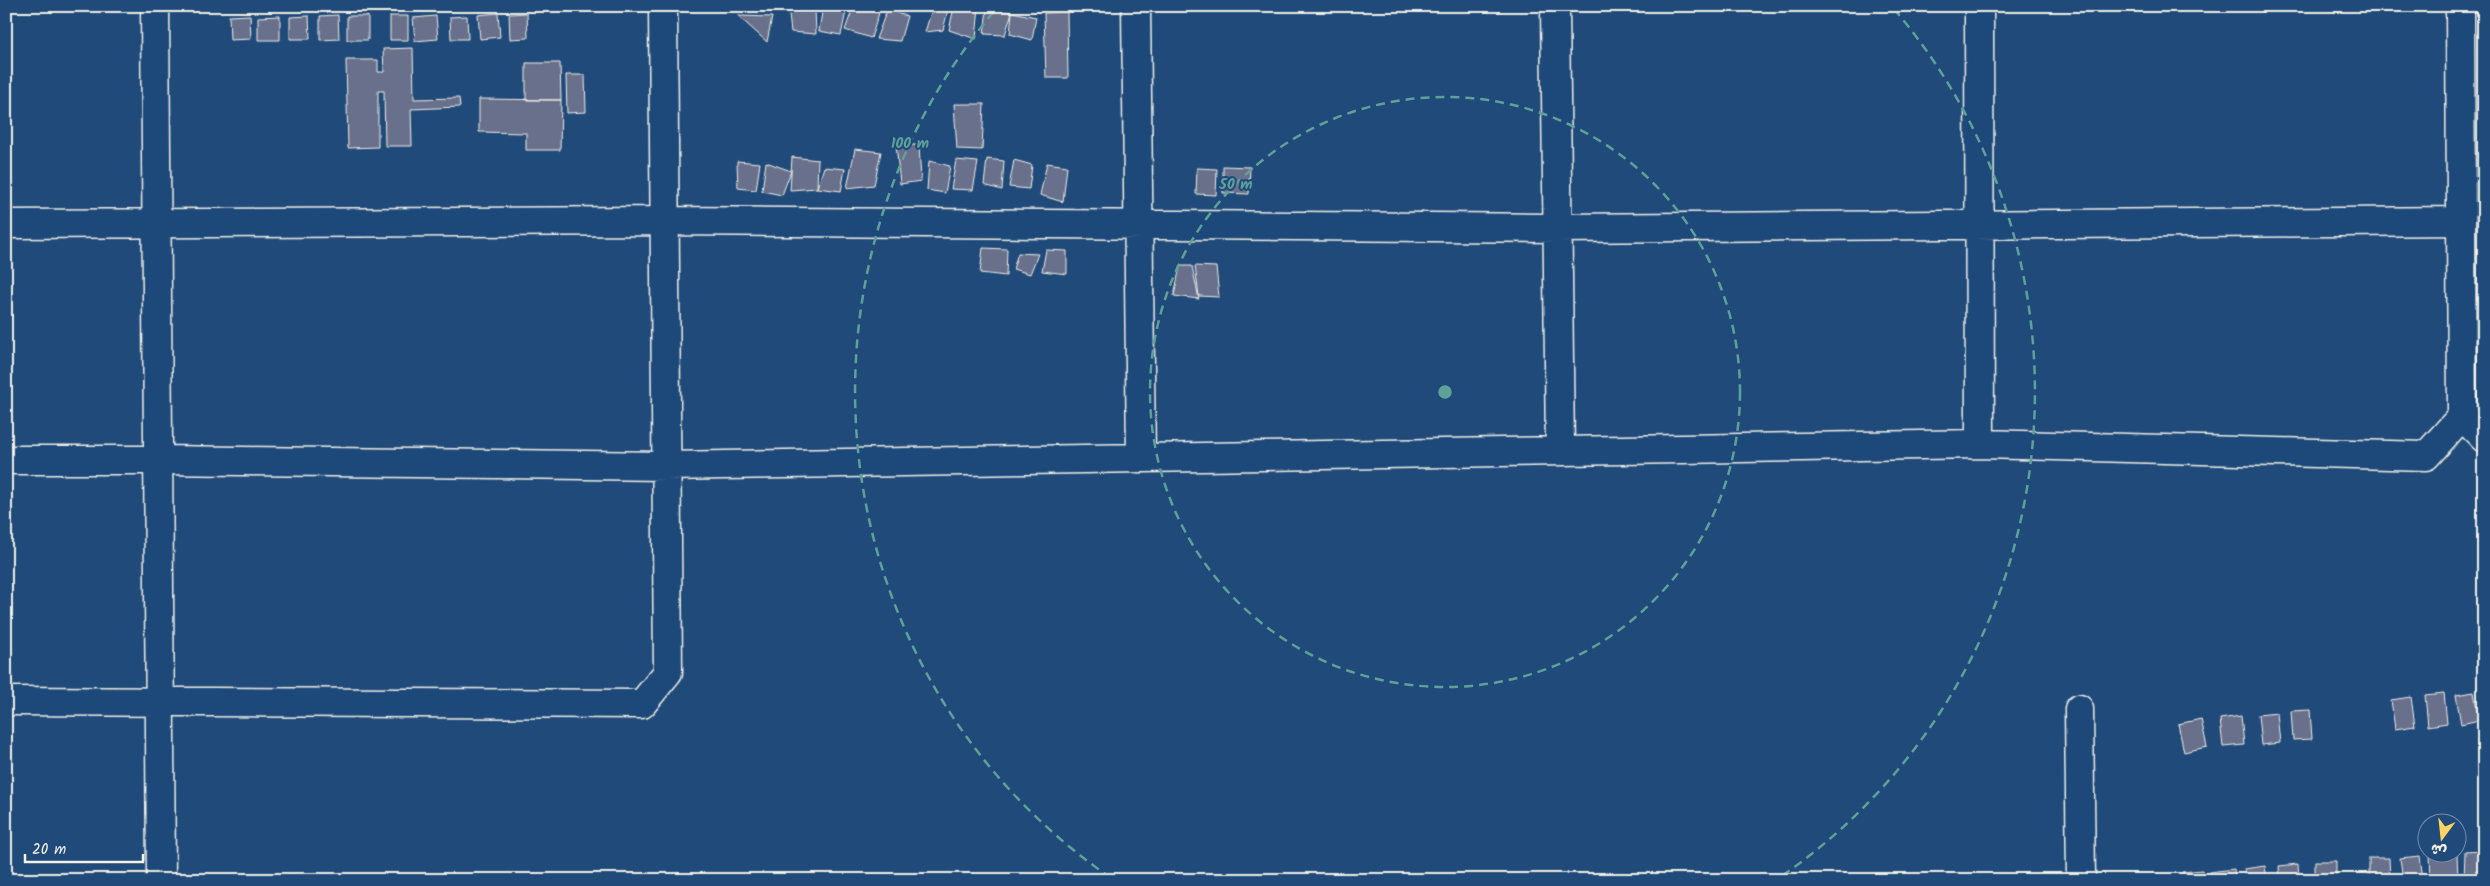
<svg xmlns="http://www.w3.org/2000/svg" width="2490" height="886" font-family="Kalam,'Playpen Sans Arabic',sans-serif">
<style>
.building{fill:#68708b;stroke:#f4f1e8}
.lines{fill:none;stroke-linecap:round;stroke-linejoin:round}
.minor-casing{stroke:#f4f1e8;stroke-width:31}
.minor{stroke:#1f4a7a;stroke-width:28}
.ring{fill:none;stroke:#5fa199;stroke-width:2.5;stroke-dasharray:9 6}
.centre{fill:#5fa199;stroke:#1f4a7a;stroke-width:2.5}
.ring-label{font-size:15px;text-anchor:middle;font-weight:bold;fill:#5fa199;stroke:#1f4a7a;stroke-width:4;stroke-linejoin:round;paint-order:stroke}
</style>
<rect width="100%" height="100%" fill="#1f4a7a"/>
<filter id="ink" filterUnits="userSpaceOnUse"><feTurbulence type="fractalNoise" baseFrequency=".02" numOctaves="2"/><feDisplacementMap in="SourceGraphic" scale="10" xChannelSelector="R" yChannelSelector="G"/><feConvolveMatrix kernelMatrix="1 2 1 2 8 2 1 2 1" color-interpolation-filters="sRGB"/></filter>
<g filter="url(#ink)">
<!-- building -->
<path class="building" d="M788 6 815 9 816 34 791 32Z
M823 6 847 7 841 35 819 31Z
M939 6H949L943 30 925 32 932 9Z
M979 6 976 39 949 30 954 7Z
M853 8 879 13 871 38 845 30Z
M987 8 1012 12 1005 35 984 34Z
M887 10 907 16 900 41 876 39Z
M1012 12 1036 17 1032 40 1010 34Z
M1067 12 1068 78H1046L1044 13Z
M498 13 500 37 480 39 478 15Z
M527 13 528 38 510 39 509 14Z
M250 15 251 39 230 40 229 16Z
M338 15 339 39 320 40V16Z
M280 16V40H258V17Z
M309 16 310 39H290V17Z
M347 16H368V40H347Z
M390 16H408V40H390Z
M436 16 438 39 415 41 413 18Z
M467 16 468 39H451L450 17Z
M738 16 772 17 767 42Z
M413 48 414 99 459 98 460 107 411 109 412 146H385L384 91H378V147L348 148 346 60H378V72H384L383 49Z
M526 63H560L561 100H526Z
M566 75H585L586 112 567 113Z
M479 99 561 100 560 150H526V133L479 132Z
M954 104H984L982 150 957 149Z
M896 145H919L921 181 900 184Z
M855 149 881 152 874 185 847 188Z
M792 157 818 160 817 188 790 190Z
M987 159 1004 161 1002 190 984 185Z
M956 160 978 162 973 190 951 189Z
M1014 160 1032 165 1029 189 1009 187Z
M737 161 760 163 756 190 738 188Z
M929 161 950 166 945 193 927 190Z
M766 162 791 171 782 195 762 191Z
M1047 163 1067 166 1063 202 1040 195Z
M1223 166 1250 167 1249 194 1223 193Z
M824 167 845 169 841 191 817 188Z
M1197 168 1217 169 1216 195 1196 194Z
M983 248 1007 249 1006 276 980 273Z
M1046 250 1067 251V274L1042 271Z
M1018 253 1038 254 1030 274 1013 269Z
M1180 266H1192L1199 299 1174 296Z
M1195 266 1216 267 1219 297 1199 296Z
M2474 692 2479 720 2461 724 2456 695Z
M2444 693 2447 723 2428 726 2425 695Z
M2411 697 2415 726 2395 729 2391 700Z
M2310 710 2312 739 2293 740 2291 711Z
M2277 713 2280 743 2261 745 2258 715Z
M2241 716 2244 745 2223 747 2220 719Z
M2201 719 2207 747 2184 752 2178 724Z
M2484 850V880H2464L2465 851Z
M2430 854H2457L2458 880H2431Z
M2420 856 2423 880H2403L2400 858Z
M2369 858H2389L2390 880H2369Z
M2315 861H2336V880H2315Z
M2298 864 2299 880H2280L2279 866Z
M2265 866 2267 880H2246L2244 869Z
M2234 869 2235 880H2210L2209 872Z
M2202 870 2203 880H2182V872Z"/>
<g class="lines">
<!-- minor casing -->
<g class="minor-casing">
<path id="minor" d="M155 6 161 880
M1136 6 1141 458
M1555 6 1560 451
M1979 6 1980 444
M6 224 664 221 1558 228 2461 221
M2462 416 2484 438
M6 460H157L666 466 1980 444 2426 456 2462 416 2460 6
M6 701 642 704 668 672 663 6
M2079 709 2081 880"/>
</g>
<!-- minor -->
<use href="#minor" class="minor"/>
</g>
</g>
<!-- distance rings -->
<g class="ring">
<circle cx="1445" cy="392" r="295"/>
<path d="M1111 878A590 590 0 0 1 996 9M1894 9A590 590 0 0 1 1779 878"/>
</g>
<circle cx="1445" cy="392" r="8" class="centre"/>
<g class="ring-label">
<text x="910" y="148">100 m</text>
<text x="1236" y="189">50 m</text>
</g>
<!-- margin -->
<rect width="2490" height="886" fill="none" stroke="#1f4a7a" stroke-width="25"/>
<rect x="12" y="12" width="2465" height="861" fill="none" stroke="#f4f1e8" stroke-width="2" filter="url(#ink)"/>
<!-- north arrow -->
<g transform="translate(2442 838) rotate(195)"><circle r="24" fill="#1f4a7a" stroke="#748da6"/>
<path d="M0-4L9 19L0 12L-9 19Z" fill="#ffd166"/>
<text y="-8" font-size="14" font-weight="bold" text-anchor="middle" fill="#f4f1e8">ش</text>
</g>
<!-- scale -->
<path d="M25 854v8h118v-8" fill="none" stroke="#f4f1e8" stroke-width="2.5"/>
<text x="32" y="854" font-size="15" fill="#f4f1e8" stroke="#1f4a7a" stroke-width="4" paint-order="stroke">20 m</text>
</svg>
